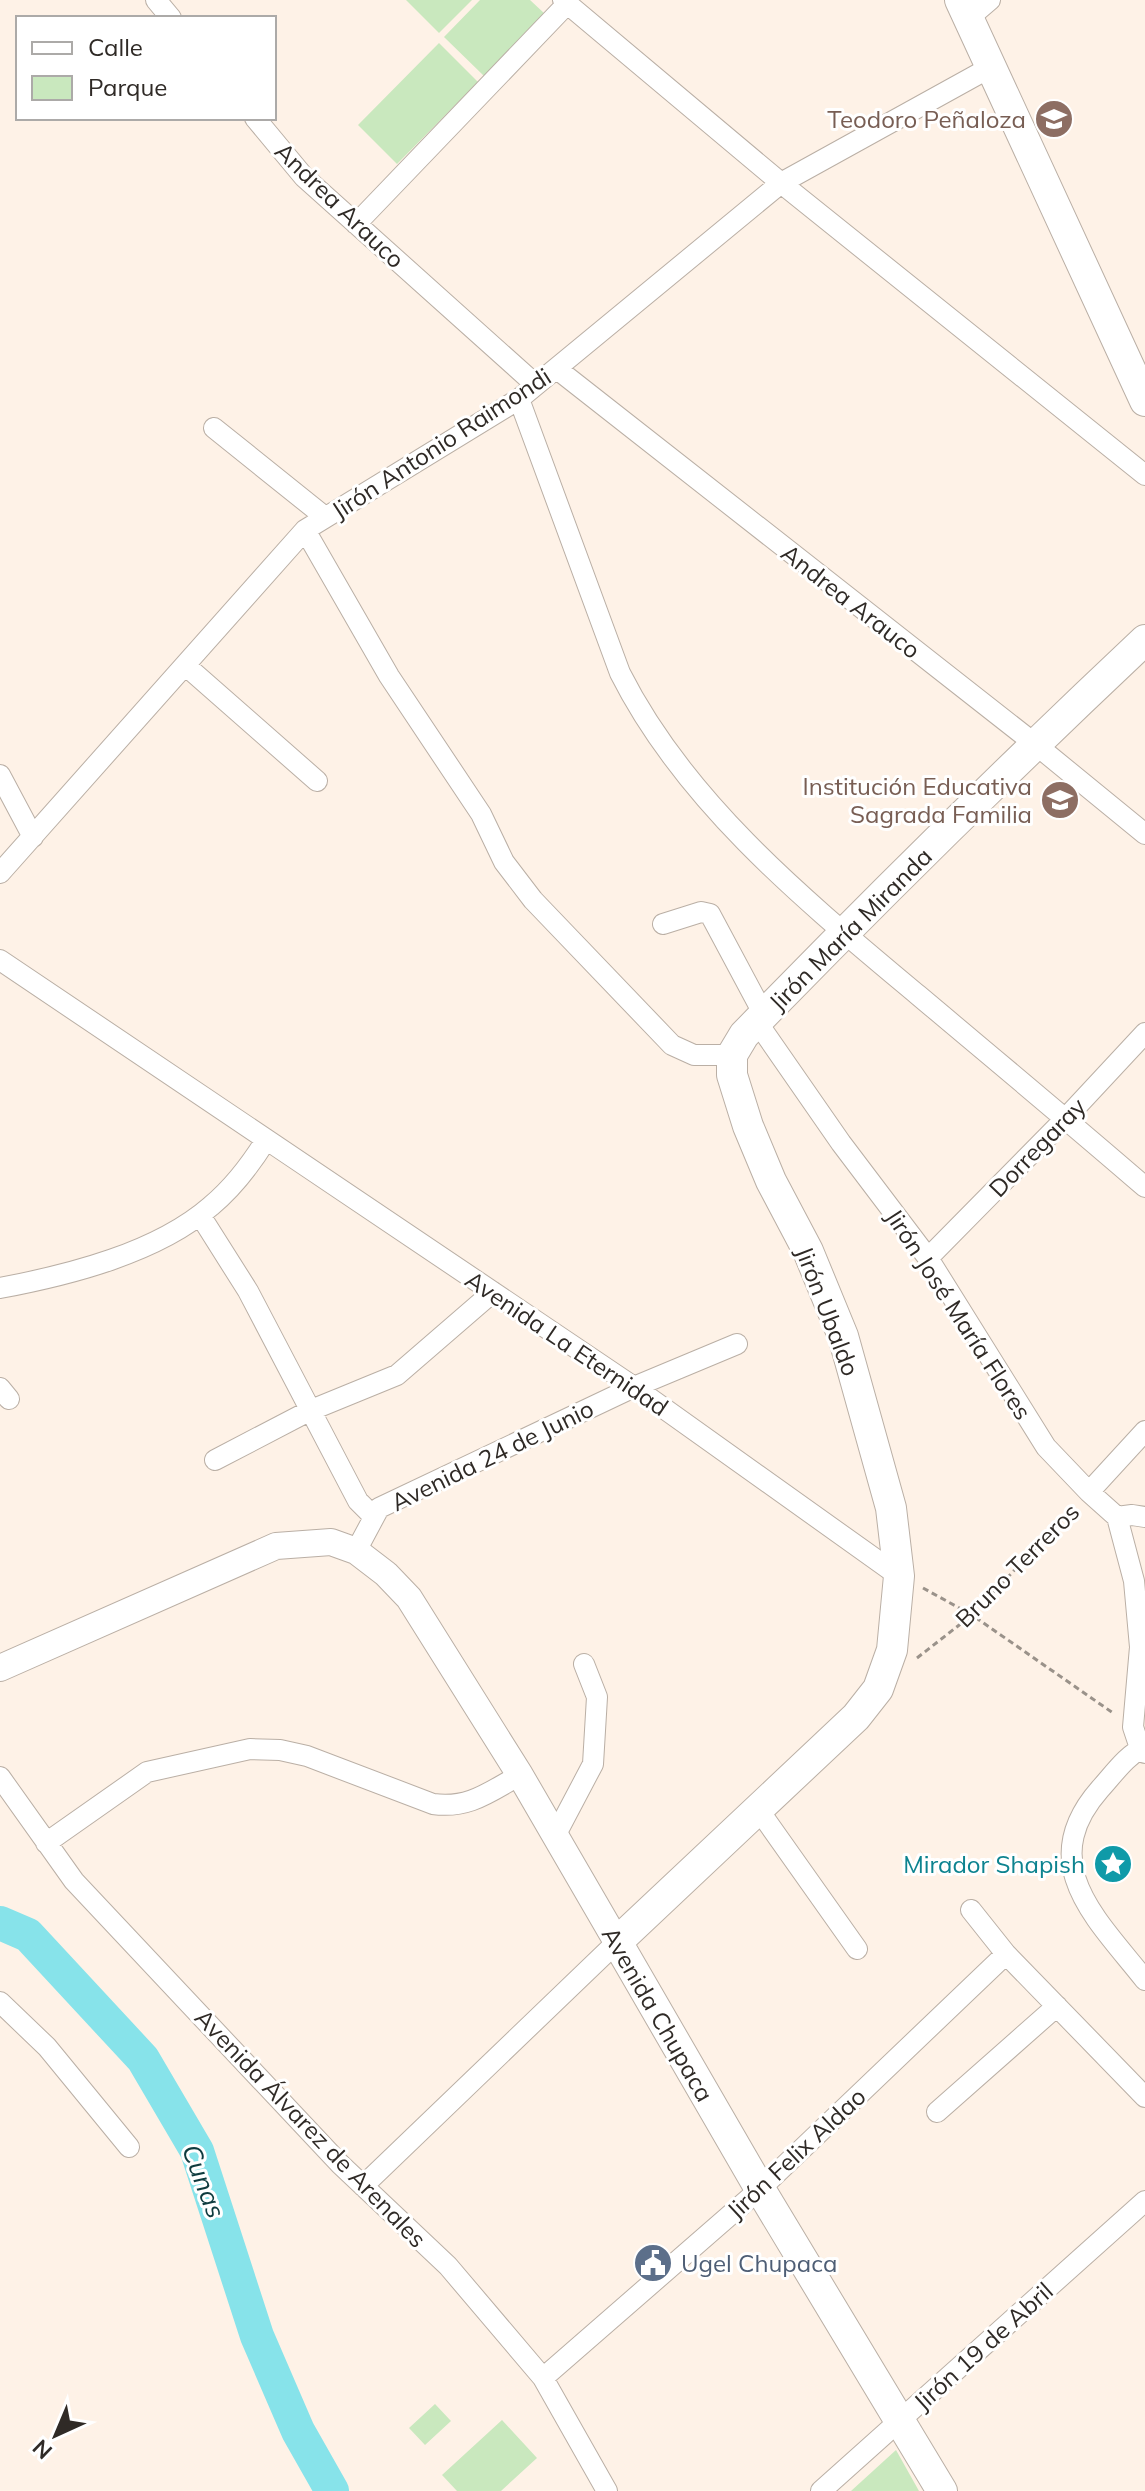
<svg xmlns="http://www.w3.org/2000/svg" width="1145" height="2491" font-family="Mulish,sans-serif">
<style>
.green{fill:#c9e8be}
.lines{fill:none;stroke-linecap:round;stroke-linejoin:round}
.river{stroke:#87e3ea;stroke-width:34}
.minor-casing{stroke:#baafa5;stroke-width:22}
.major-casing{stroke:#baafa5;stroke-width:28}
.highway-casing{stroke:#baafa5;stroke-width:32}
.path{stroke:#9a928a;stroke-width:3;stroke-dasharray:6 4;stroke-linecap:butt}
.minor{stroke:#fff;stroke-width:20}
.major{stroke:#fff;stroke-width:26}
.highway{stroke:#fff;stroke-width:30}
.labels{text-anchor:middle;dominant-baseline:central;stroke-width:6;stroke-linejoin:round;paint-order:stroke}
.education-label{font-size:24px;fill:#785e54;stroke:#fff;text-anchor:end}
.street-label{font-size:24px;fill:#2f2a26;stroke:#fff}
.culture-label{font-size:24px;fill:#0d838f;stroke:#fff;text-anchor:end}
.service-label{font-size:24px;fill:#4e5e75;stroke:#fff;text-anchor:start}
.water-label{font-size:26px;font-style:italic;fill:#0e3b3e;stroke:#fff}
</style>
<rect width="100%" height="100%" fill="#fef2e7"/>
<!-- green -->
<path class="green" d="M406 0H472L439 33Z
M480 0H530L545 14 484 76 444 37Z
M439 43 478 82 397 164 358 125Z
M435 2404 451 2421 425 2445 409 2428Z
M502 2420 537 2458 501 2491H457L442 2475Z
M896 2450 919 2491H851Z"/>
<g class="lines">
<!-- river -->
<path class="river" d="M0 1923 28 1935 143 2059 197 2151 257 2336 298 2431 332 2491"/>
<!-- minor casing -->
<g class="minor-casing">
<path id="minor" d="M156 0 171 18
M563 0 781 183 1145 475
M969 18 990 0
M255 118 304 177 536 385
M356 224 567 4
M557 369 1035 744 1145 834
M519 399 620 673C686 804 807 902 918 995 994 1059 1070 1122 1145 1187
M214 428 325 517
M305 530 389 676 481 814 504 862 533 900 672 1045 694 1055H732
M185 665 317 781
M0 775 33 837
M0 873 305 530 519 399 781 183 991 67
M663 924 701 912 710 914 764 1015
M0 960 634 1387 899 1576
M757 1022 841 1143 928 1258 1046 1447 1089 1492 1117 1517 1134 1581 1140 1647 1133 1727 1140 1748 1145 1753
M200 1215 248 1291 358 1501 373 1516
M928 1258 1065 1119 1145 1033
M0 1288C69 1275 157 1253 211 1206 234 1187 251 1164 266 1140
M0 1388 9 1399
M215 1460 309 1411 397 1375 493 1292
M1089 1492 1145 1431
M1117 1517 1132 1515 1145 1517
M356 1551 379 1508 634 1387 737 1344
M1145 1747C1127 1754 1113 1775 1100 1789 1034 1864 1097 1919 1145 1980
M0 1777 74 1881 340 2164 448 2266 543 2378 607 2491
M758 1809 857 1949
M555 1836 593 1764 597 1697 584 1664
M46 1843 147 1772 250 1749 280 1750 307 1756 433 1804C469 1809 489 1792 520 1775
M971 1910 1006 1954 1145 2097
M0 2002 47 2047 129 2147
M937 2112 1057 2006
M363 2186 617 1942
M543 2378 760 2189 1006 1954
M821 2491 1145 2201"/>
</g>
<!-- major casing -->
<g class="major-casing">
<path id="major" d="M0 1668 276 1546 331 1542 356 1551 386 1574 409 1598 520 1775 617 1942"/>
</g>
<!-- highway casing -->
<g class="highway-casing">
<path id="highway" d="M960 0 1145 401
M942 2491 760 2189 617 1942 856 1717 878 1689 892 1650 899 1576 891 1508 843 1336 808 1251 771 1181 748 1126 732 1075V1055L744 1035C875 900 1008 769 1145 640"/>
</g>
<!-- path -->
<path class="path" d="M923 1588 972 1615 1113 1713
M917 1658 972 1615 1075 1506"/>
<!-- minor -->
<use href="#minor" class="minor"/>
<!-- major -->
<use href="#major" class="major"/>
<!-- highway -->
<use href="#highway" class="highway"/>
</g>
<!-- icons -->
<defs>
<g id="school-disc" transform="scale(2)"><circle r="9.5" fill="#8d6e63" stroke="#fff"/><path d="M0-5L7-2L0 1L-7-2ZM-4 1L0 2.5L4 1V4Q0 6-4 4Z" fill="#fff"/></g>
<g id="sight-disc" transform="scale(2)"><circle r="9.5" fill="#0f9aa8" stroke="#fff"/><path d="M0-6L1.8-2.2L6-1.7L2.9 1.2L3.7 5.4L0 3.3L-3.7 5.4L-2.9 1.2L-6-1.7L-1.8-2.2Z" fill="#fff"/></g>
<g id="civic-disc" transform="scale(2)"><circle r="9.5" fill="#5c6f8a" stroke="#fff"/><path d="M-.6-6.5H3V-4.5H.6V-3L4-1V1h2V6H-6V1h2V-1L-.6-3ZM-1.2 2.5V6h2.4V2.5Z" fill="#fff"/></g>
</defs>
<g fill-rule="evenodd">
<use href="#school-disc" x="1054" y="119"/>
<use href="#school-disc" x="1060" y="800"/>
<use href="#sight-disc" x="1113" y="1864"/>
<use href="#civic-disc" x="653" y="2263"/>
</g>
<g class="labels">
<!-- education labels -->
<g class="education-label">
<text x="1026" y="119">Teodoro Peñaloza</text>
<text x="1032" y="786">Institución Educativa<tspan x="1032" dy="28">Sagrada Familia</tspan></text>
</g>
<!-- street labels -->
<g class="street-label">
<text transform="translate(340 205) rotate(44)">Andrea Arauco</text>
<text transform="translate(441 443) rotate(-33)">Jirón Antonio Raimondi</text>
<text transform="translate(851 601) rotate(38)">Andrea Arauco</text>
<text transform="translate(850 929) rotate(-45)">Jirón María Miranda</text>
<text transform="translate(1037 1147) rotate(-46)">Dorregaray</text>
<text transform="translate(828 1311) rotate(69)">Jirón Ubaldo</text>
<text transform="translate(959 1314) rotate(57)">Jirón José María Flores</text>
<text transform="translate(567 1343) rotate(34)">Avenida La Eternidad</text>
<text transform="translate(492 1455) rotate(-26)">Avenida 24 de Junio</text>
<text transform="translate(1017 1565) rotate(-45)">Bruno Terreros</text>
<text transform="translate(658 2014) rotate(60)">Avenida Chupaca</text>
<text transform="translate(311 2128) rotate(46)">Avenida Álvarez de Arenales</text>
<text transform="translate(796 2153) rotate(-43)">Jirón Felix Aldao</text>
<text transform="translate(983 2346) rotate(-42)">Jirón 19 de Abril</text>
</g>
<!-- culture labels -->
<g class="culture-label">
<text x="1085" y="1864">Mirador Shapish</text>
</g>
<!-- service labels -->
<g class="service-label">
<text x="681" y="2263">Ugel Chupaca</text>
</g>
<!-- water labels -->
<g class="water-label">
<text transform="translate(204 2181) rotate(69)">Cunas</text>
</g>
</g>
<!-- legend -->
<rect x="16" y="16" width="260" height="104" fill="#ffffff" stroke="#acaaa8" stroke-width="2"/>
<rect x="32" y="42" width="40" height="12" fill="#ffffff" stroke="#acaaa8" stroke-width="2"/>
<text x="88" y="56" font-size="24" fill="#2f2a26">Calle</text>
<rect x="32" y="76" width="40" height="24" fill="#c9e8be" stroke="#acaaa8" stroke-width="2"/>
<text x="88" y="96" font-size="24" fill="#2f2a26">Parque</text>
<!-- north arrow -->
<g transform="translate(56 2435) rotate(224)" stroke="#ffffff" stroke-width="6" paint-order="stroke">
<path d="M0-6L14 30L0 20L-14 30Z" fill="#2f2a26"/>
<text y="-12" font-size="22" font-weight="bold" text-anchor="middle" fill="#2f2a26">N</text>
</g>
</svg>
